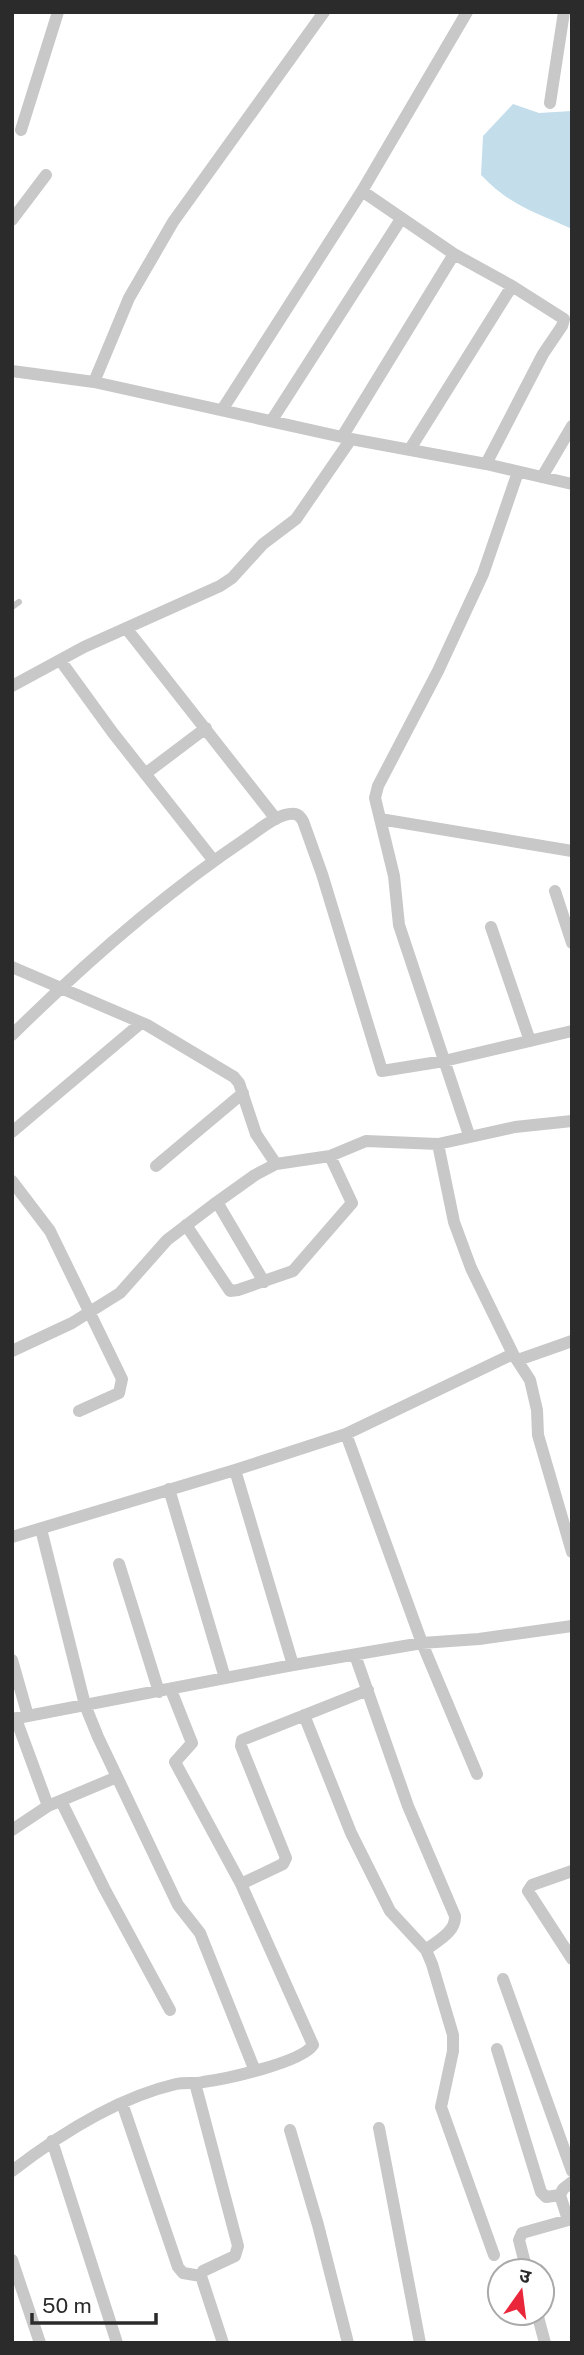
<svg xmlns="http://www.w3.org/2000/svg" width="584" height="2355" font-family="'Public Sans','Noto Sans Devanagari',sans-serif">
<style>
.water{fill:#c3ddeb}
.lines{fill:none;stroke-linecap:round;stroke-linejoin:round}
.service{stroke:#c8c8c8;stroke-width:6}
.minor{stroke:#c8c8c8;stroke-width:12}
</style>
<rect width="100%" height="100%" fill="#fff"/>
<!-- water -->
<path class="water" d="M513 104 539 113 572 111V229C534 211 512 207 481 175L483 136Z"/>
<g class="lines">
<!-- service -->
<path class="service" d="M12 607 19 602"/>
<!-- minor -->
<path class="minor" d="M550 103 564 12
M21 130 58 12
M362 191 454 254 512 286 564 319 562 326 543 354 486 464
M12 220 46 175
M12 371 94 382 351 439 486 464 572 484
M94 382 129 298 173 222 324 12
M222 410 362 191 467 12
M272 420 401 219
M342 437 454 254
M410 449 512 286
M542 477 572 426
M126 628 276 819
M60 660 113 733 214 861
M12 686 84 647 220 586 232 578 263 544 296 519 351 439
M145 774 206 728
M380 819 572 851
M555 891 572 943
M491 927 530 1041
M12 967 147 1025 234 1077 239 1083 256 1134 276 1164
M12 1035C85 963 162 895 247 838 259 830 279 812 295 814 300 815 300 817 303 821L322 874 382 1071 444 1061 572 1031
M12 1132 141 1023
M469 1135 399 925 394 876 375 798 378 786 438 671 483 574 518 472
M438 1144 454 1222 471 1268 513 1354 530 1380 537 1410 538 1435 572 1552
M156 1166 243 1093
M12 1181 50 1231 122 1379 119 1393 79 1411
M217 1202 264 1282
M186 1225 230 1291 238 1290 293 1271 352 1203 330 1156
M12 1351 72 1323 120 1293 167 1240 213 1205 255 1175 276 1164 330 1156 366 1141 438 1144 515 1127 572 1121
M518 1360 572 1341
M346 1434 422 1643 477 1774
M235 1470 293 1665
M169 1489 225 1678
M41 1529 85 1705 98 1737 178 1905 200 1933 255 2071
M12 1537 235 1470 346 1434 513 1354
M119 1564 159 1692
M355 1655 408 1806 455 1916C456 1932 437 1941 426 1950
M12 1660 28 1716
M304 1715 351 1833 390 1911 426 1950 432 1964 453 2035V2051L441 2107 494 2255
M12 1719 293 1665 422 1643 479 1639 572 1626
M16 1719 48 1806
M61 1801 104 1888 170 2010
M12 1830 48 1806 117 1777
M572 1871 532 1885 528 1891 572 1959
M241 1884 283 1864 286 1858 241 1746 242 1740 368 1690
M503 1979 572 2171
M497 2049 541 2192 546 2197 560 2195
M195 2083 238 2246 235 2256 203 2271 201 2276 223 2343
M122 2103 178 2267 183 2273 201 2276
M379 2128 420 2343
M290 2130 318 2225 348 2343
M52 2141 117 2343
M12 2171C60 2134 116 2098 176 2084 185 2082 194 2084 203 2082 225 2079 301 2063 313 2045L241 1884 175 1762 192 1743 171 1690
M568 2220 560 2195 563 2189 572 2182
M12 2260 40 2343
M527 2271 519 2240 522 2233 572 2219
M537 2313 545 2343"/>
</g>
<!-- border -->
<rect width="584" height="2355" fill="none" stroke="#2b2b2b" stroke-width="28"/>
<!-- north arrow -->
<g transform="translate(521 2292) rotate(14)"><circle r="33" fill="#ffffff" stroke="#aaaaaa" stroke-width="2"/>
<path d="M0-5L12 26L0 18L-12 26Z" fill="#ea263a"/>
<text y="-10" font-size="19" font-weight="bold" text-anchor="middle" fill="#2b2b2b">उ</text>
</g>
<!-- scale -->
<path d="M32 2313v10h124v-10" fill="none" stroke="#2b2b2b" stroke-width="3.5"/>
<text x="42" y="2313" font-size="21" fill="#2b2b2b" stroke="#ffffff" stroke-width="5" paint-order="stroke">50 m</text>
</svg>
